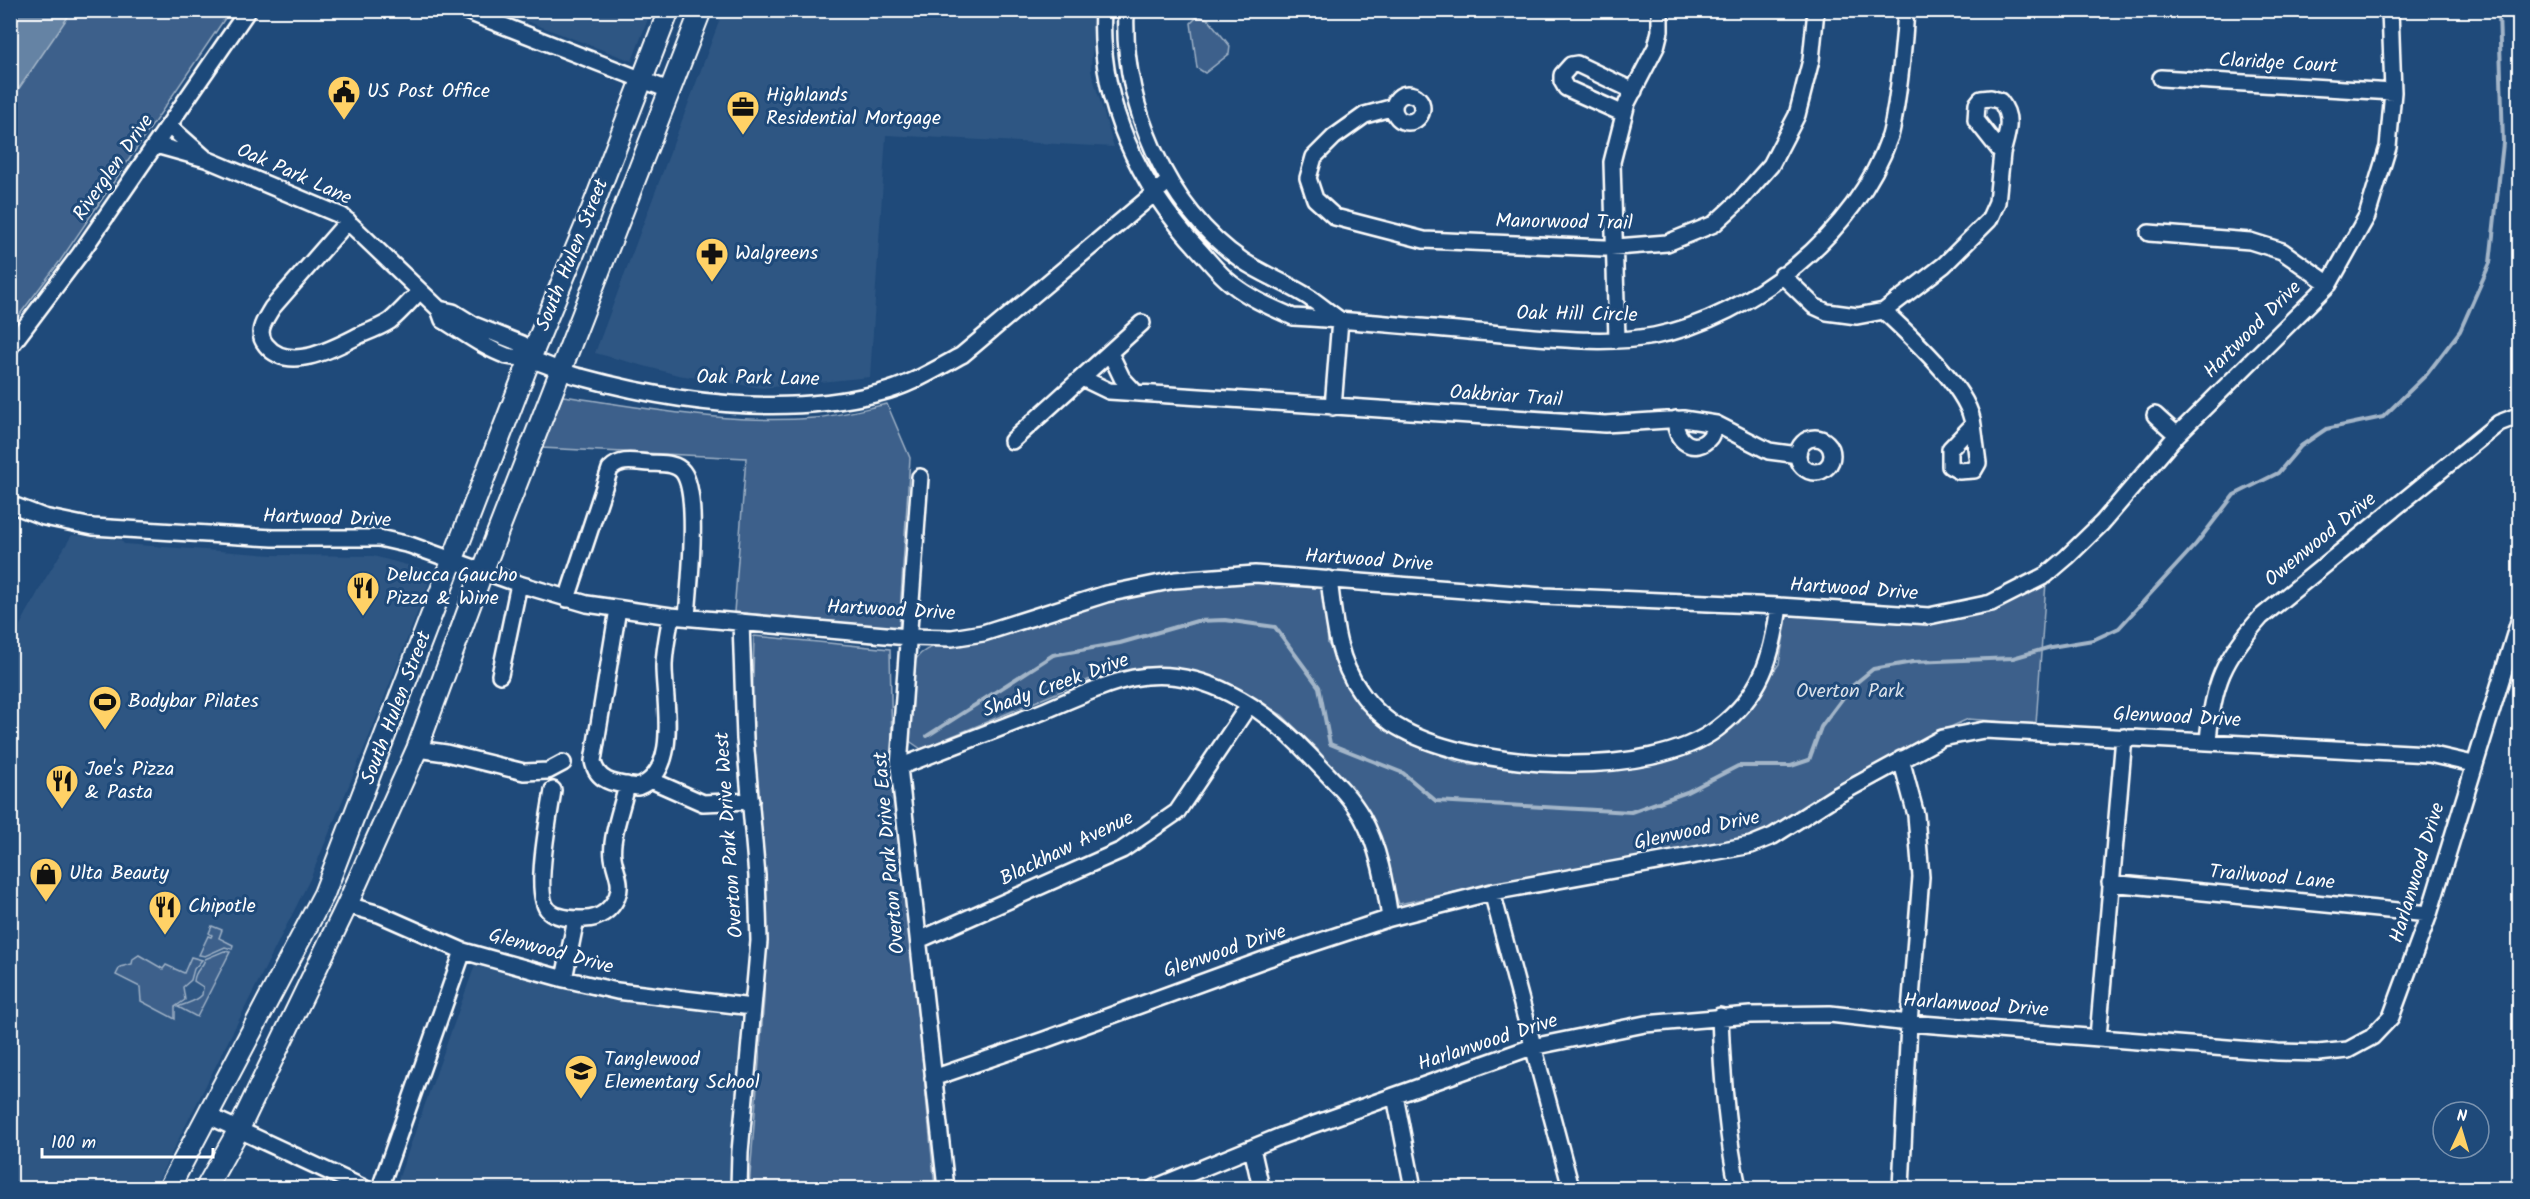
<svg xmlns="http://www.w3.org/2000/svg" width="2530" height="1199" font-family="Kalam,sans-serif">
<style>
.built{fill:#2e5683}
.green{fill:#3c618b;stroke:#9eb0c5;stroke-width:1.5}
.water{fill:#6583a4;stroke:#a3b5c8;stroke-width:1.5}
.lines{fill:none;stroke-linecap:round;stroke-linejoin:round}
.stream{stroke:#a3b5c8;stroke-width:4}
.minor-casing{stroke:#fff;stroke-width:20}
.major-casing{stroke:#fff;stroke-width:24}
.minor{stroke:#1f4a7a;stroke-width:15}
.major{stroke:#1f4a7a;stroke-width:20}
.labels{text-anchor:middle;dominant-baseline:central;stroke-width:6;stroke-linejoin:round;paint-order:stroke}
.street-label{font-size:20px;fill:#fff;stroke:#1f4a7a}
.poi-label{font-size:20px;fill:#fff;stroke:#1f4a7a;text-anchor:start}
.park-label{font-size:20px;fill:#d8dfe8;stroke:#1f4a7a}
</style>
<rect width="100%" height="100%" fill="#1f4a7a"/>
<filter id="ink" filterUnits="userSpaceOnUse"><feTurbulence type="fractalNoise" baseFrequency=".0167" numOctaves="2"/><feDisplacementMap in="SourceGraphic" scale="12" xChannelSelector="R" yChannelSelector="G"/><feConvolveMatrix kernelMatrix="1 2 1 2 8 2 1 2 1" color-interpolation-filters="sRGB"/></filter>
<g filter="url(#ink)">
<!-- built -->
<path class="built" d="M500 11H651L632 61Z
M723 11H1094L1091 71 1114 147 886 135 870 377 762 388 678 375 595 353Z
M72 535 121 540 124 544 272 555 373 556 422 569 429 578 428 585 371 732 310 879 154 1188H11V642L44 581Z
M475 965 594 997 741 1017 729 1188H395Z"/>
<!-- green -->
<path class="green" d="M11 11H230L60 261 11 326Z
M1198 16 1208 19 1230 46 1229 54 1205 73 1197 68 1191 23Z
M563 396C645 408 730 425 814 418 838 416 863 409 887 404L910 458 899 628 734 612 746 458 541 448Z
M1214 581H1273L1324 587 1328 644 1347 671 1361 708 1404 741 1461 763 1557 773 1617 767 1665 758 1747 710 1779 664 1787 617 1796 612C1842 615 1907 625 1952 619 1984 614 2016 596 2046 582L2036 724 1968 719 1902 749 1749 844 1550 872 1399 904 1365 808 1317 749 1282 715 1221 680 1180 669 1093 678 921 749 908 740C909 726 910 672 914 663 926 637 960 648 981 642 997 638 1012 630 1028 625 1088 605 1150 589 1214 581Z
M754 636 890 649 892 748 935 1188H749L764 999 766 890 752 714Z
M212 926 222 930 219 938 233 945 232 949 225 947 205 956 199 955 208 936 211 937 212 935 209 933Z
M224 951 230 952 197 1017 178 1007C186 1003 196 1002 202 995L203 987 194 981C195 969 203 968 205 959Z
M139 955 163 969 166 965 184 973 191 957 202 960 194 969 191 980 183 987 185 1000 175 1007V1019L141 1001 140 987 116 975 120 967 132 964 133 959Z"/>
<!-- water -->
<path class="water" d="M11 10 72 11 11 100 10 11Z"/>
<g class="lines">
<!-- stream -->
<path class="stream" d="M927 736 1053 655 1120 643 1197 621 1225 620 1275 627 1319 687 1330 744 1403 773 1436 801 1631 812 1687 792 1738 766H1791L1809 760 1821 727 1851 687 1873 669 1913 662 2013 658 2051 647 2093 640 2119 628 2196 544 2234 495 2278 473 2301 446 2326 429 2383 417 2427 374 2460 331 2490 263 2503 143 2499 10"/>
<!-- minor casing -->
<g class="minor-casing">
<path id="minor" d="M463 10 671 91
M1103 10C1098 102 1139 186 1200 251 1210 262 1220 275 1232 284 1251 299 1271 307 1293 317 1362 321 1431 328 1501 334 1551 338 1605 345 1654 336 1753 317 1857 232 1890 136 1893 126 1894 115 1896 105 1901 73 1904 43 1906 10
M1126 10C1122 104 1165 207 1243 261 1264 275 1289 284 1310 298 1320 305 1330 313 1340 320
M2161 78 2393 92
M1394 108a14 14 0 1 1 28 0a14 14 0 1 1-28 0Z
M1991 98 2000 101C2014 118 2007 134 2002 153L1976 120 1977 104 1981 99Z
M1394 107 1365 115 1334 137 1314 157 1308 178 1315 199 1335 217 1424 240 1604 248 1667 243 1714 224 1740 200 1771 165 1797 115 1811 60 1816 10
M1624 114 1566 88 1562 81V75L1571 65 1577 64 1634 91
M169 126 204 157
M156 145 206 159 342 216 439 309 443 320C463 332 484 348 507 356 514 358 522 357 529 359 547 364 563 373 581 377 676 403 783 417 879 393 909 386 936 369 962 355L1169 181
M348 221 272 308C265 320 255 332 266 345 289 374 336 347 360 335 370 331 381 327 390 321 400 313 410 301 420 291
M2149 233 2250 241 2282 251 2329 284
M1782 275 1814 306 1827 312 1857 316 1884 311 1944 265 1989 220 1997 202 2002 153
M439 309 453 312 474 325 522 344 530 359
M1884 311C1910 336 1970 389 1973 425
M1617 339 1612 162 1627 103 1656 47 1660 31V10
M10 347 80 254 248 10
M1110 353 1122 378 1136 393
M1082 378 1109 391 1605 424 1683 419 1716 424 1769 451 1798 455
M1333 407 1340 320
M2155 415 2177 435
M1676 419C1673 440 1695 456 1710 437 1712 434 1714 428 1716 424
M1973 425 1978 463 1974 470 1959 471 1950 466V449Z
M1798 455a17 17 0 1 1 34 0a17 17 0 1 1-34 0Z
M1012 441 1142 323
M920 477 899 767 946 1188
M10 504 44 517 93 527 273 538H379L410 545 519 584 587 604 671 616 908 637 952 638 983 633 1106 594 1175 580 1255 574 1543 596 1779 606 1929 616 1991 603 2046 575 2067 557 2102 523 2177 435 2329 284 2367 216 2388 147 2393 92 2390 10
M1329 579C1334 618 1336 658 1360 691 1370 706 1387 722 1403 730 1477 770 1651 781 1718 728 1762 694 1772 658 1779 606
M567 599 610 469C621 458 634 462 649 463 659 464 676 462 683 472 700 494 689 587 687 617
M618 609 593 761C597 784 619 784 638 787 681 771 664 701 664 667 664 651 668 633 671 616
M500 675 519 584
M2208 741C2213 683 2223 660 2261 617L2499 423 2520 415
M417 749 446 753 524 772 548 771 563 763
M1901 759 1916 815 1921 877 1909 1023 1901 1188
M899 767C948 748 996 730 1044 711 1073 699 1103 684 1133 678 1202 665 1264 707 1309 755 1327 774 1349 794 1362 817 1379 847 1385 884 1390 918
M651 780 703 803 751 801
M553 790C550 813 532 896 549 911 557 918 574 919 585 919 599 919 611 910 617 897 623 882 615 872 613 857 610 838 623 805 627 785
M2110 883 2429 914
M1492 892 1571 1188
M347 905 379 914 463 951 564 979 617 991 752 1007
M919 940 1122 850 1177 812 1249 705
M564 979 576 919
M1720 1016C1722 1075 1726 1131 1738 1188
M2098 1037 2124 737
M933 1078 1044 1040 1266 959 1390 918 1492 892 1751 845 1773 836 1836 796 1942 738 1984 730 2429 754 2473 764
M1395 1096 1413 1188
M207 1115 364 1188
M1252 1148 1261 1188
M380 1188 463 951
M739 1188 740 1152 759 941 757 876 745 739 741 622
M1154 1188 1281 1136 1532 1047 1645 1024 1750 1015 1830 1014 1909 1023 2278 1052 2318 1053 2348 1050 2372 1037 2391 1017 2429 914 2520 618"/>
</g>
<!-- major casing -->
<g class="major-casing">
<path id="major" d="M169 1188 324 894 530 359 587 222 669 10
M206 1188 238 1131 347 905 417 749 483 570 701 10"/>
</g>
<!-- minor -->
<use href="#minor" class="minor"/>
<!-- major -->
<use href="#major" class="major"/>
</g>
</g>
<!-- icons -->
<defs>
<g id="civic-pin" transform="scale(1.725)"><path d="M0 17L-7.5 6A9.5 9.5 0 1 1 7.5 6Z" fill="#ffd166" stroke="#1f4a7a"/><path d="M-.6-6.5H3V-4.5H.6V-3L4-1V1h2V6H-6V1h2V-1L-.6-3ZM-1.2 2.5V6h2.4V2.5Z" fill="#111"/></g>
<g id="office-pin" transform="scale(1.725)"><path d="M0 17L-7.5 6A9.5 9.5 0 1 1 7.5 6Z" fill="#ffd166" stroke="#1f4a7a"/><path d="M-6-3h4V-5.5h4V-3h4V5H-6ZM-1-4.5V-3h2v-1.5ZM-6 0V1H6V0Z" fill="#111"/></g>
<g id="pharmacy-pin" transform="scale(1.725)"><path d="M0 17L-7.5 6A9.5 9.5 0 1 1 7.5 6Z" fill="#ffd166" stroke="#1f4a7a"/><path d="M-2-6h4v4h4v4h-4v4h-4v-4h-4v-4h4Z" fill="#111"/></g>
<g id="restaurant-pin" transform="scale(1.725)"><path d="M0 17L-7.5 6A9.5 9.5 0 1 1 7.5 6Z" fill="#ffd166" stroke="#1f4a7a"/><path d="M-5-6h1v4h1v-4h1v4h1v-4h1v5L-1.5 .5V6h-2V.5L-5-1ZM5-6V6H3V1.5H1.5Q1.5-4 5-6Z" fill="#111"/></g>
<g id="stadium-pin" transform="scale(1.725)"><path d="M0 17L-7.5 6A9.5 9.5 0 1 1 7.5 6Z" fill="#ffd166" stroke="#1f4a7a"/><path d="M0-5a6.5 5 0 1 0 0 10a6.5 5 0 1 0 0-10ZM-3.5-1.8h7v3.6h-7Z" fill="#111"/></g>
<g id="shop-pin" transform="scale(1.725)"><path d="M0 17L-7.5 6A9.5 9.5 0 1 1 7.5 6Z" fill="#ffd166" stroke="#1f4a7a"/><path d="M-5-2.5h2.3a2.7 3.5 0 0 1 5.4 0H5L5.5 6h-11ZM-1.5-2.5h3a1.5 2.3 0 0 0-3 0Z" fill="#111"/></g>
<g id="school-pin" transform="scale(1.725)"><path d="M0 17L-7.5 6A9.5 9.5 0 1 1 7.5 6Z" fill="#ffd166" stroke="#1f4a7a"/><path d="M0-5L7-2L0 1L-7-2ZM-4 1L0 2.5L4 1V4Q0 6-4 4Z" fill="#111"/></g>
</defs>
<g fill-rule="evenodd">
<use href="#civic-pin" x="344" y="92"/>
<use href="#office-pin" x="743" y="107"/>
<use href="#pharmacy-pin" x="712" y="254"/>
<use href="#restaurant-pin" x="363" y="588"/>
<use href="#stadium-pin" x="105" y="702"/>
<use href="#restaurant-pin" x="62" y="781"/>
<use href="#shop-pin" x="46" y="874"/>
<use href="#restaurant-pin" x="165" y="907"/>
<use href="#school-pin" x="581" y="1071"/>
</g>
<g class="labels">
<!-- street labels -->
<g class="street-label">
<text transform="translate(2278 64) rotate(3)">Claridge Court</text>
<text transform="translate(114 168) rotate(-55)">Riverglen Drive</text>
<text transform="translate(294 175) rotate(24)">Oak Park Lane</text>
<text transform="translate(1564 223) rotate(1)">Manorwood Trail</text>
<text transform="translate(573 255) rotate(-68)">South Hulen Street</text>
<text transform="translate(1577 315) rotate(1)">Oak Hill Circle</text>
<text transform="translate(2253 330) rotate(-45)">Hartwood Drive</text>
<text transform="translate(758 379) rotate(1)">Oak Park Lane</text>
<text transform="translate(1506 397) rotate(4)">Oakbriar Trail</text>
<text transform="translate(327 519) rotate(2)">Hartwood Drive</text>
<text transform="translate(2321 540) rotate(-39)">Owenwood Drive</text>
<text transform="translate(1369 561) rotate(4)">Hartwood Drive</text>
<text transform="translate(1854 590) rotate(4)">Hartwood Drive</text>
<text transform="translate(891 611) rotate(3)">Hartwood Drive</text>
<text transform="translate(1056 686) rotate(-20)">Shady Creek Drive</text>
<text transform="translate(397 708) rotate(-69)">South Hulen Street</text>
<text transform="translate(2177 718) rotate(3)">Glenwood Drive</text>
<text transform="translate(1697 831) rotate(-12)">Glenwood Drive</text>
<text transform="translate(730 835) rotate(-94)">Overton Park Drive West</text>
<text transform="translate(1067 849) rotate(-26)">Blackhaw Avenue</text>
<text transform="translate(890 853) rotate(-95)">Overton Park Drive East</text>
<text transform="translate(2418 873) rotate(-73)">Harlanwood Drive</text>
<text transform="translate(2272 878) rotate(5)">Trailwood Lane</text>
<text transform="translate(551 952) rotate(15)">Glenwood Drive</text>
<text transform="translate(1225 952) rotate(-19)">Glenwood Drive</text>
<text transform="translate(1976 1006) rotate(4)">Harlanwood Drive</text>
<text transform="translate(1488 1043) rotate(-18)">Harlanwood Drive</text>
</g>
<!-- poi labels -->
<g class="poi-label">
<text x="367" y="92">US Post Office</text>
<text x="766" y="96">Highlands<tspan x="766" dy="23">Residential Mortgage</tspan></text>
<text x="735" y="254">Walgreens</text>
<text x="386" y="576">Delucca Gaucho<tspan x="386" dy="23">Pizza &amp; Wine</tspan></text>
<text x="128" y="702">Bodybar Pilates</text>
<text x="85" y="770">Joe's Pizza<tspan x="85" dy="23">&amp; Pasta</tspan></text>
<text x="69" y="874">Ulta Beauty</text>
<text x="188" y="907">Chipotle</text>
<text x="604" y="1060">Tanglewood<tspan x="604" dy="23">Elementary School</tspan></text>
</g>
<!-- park labels -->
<g class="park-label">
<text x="1850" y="692">Overton Park</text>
</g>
</g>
<!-- margin -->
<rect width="2530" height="1199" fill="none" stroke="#1f4a7a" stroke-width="36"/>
<rect x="18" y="18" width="2494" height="1163" fill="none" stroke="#fff" stroke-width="2" filter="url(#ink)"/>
<!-- north arrow -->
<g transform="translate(2461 1130) rotate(4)"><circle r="28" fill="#1f4a7a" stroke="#7992af" stroke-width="1.5"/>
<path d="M0-4.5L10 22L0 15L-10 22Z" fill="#ffd166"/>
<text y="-9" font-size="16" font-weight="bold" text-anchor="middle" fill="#ffffff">N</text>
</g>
<!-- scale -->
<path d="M42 1148v9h171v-9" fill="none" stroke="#ffffff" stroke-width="3"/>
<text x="51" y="1148" font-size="18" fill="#ffffff" stroke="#1f4a7a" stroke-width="4.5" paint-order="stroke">100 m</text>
</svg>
